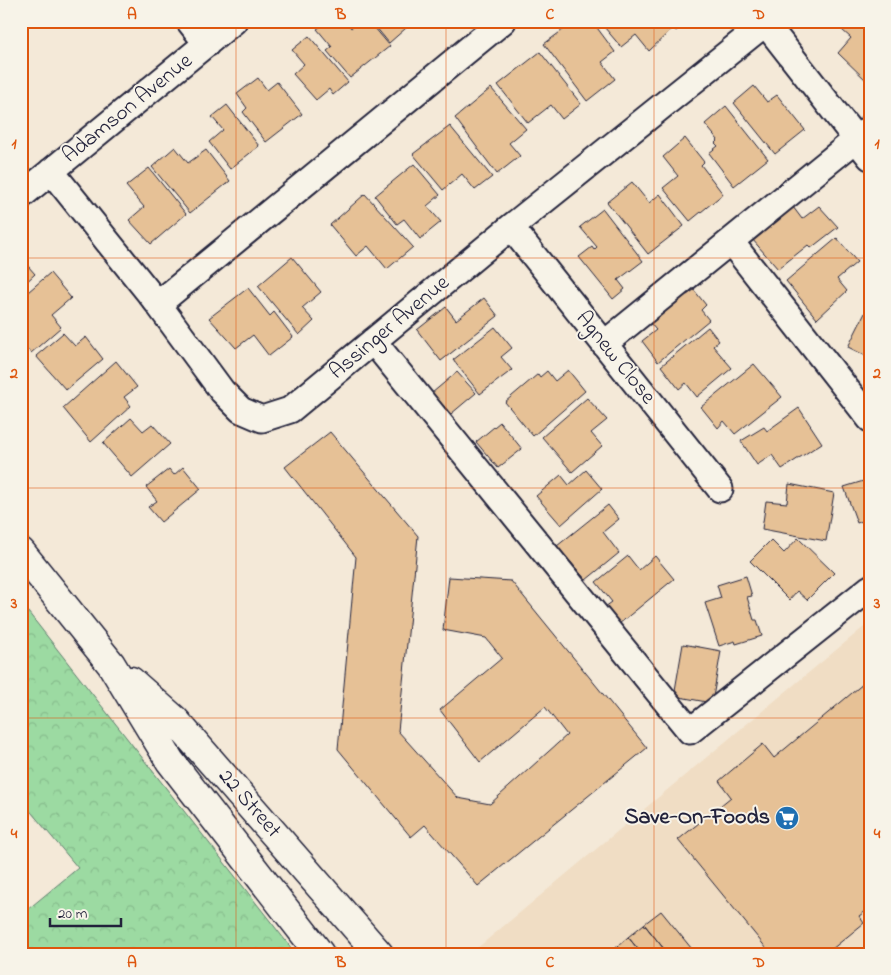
<svg xmlns="http://www.w3.org/2000/svg" width="891" height="975" font-family="'Indie Flower',sans-serif">
<style>
.built{fill:#f0ddc4}
.forest{fill:url(#forest-crowns);stroke:#5f7e6e}
.building{fill:#e6c196;stroke:#22223b}
.lines{fill:none;stroke-linecap:round;stroke-linejoin:round}
.minor-casing{stroke:#22223b;stroke-width:29}
.major-casing{stroke:#22223b;stroke-width:31}
.minor{stroke:#f7f3e8;stroke-width:25}
.major{stroke:#f7f3e8;stroke-width:28}
.grid{fill:none;stroke:#de560e;stroke-width:1;stroke-opacity:0.55}
.labels{text-anchor:middle;dominant-baseline:central;stroke-width:4;stroke-linejoin:round;paint-order:stroke}
.street-label{font-size:22px;fill:#22223b;stroke:#f7f3e8}
.poi-label{font-size:22px;font-weight:bold;fill:#22223b;stroke:#f7f3e8;text-anchor:end}
.neatline{fill:none;stroke:#de560e;stroke-width:2}
.grid-label{font-size:16px;text-anchor:middle;font-weight:bold;fill:#de560e}
</style>
<defs>
<pattern id="forest-crowns" width="20" height="18" patternUnits="userSpaceOnUse" patternTransform="scale(1.25)"><rect width="20" height="18" fill="#9cdaa2"/><path d="M2 6a3 3 0 1 1 6 0M12 15a3 3 0 1 1 6 0" fill="none" stroke="#86bb8c"/></pattern>
</defs>
<rect width="100%" height="100%" fill="#f4e9d8"/>
<filter id="ink" filterUnits="userSpaceOnUse"><feTurbulence type="fractalNoise" baseFrequency=".02" numOctaves="2"/><feDisplacementMap in="SourceGraphic" scale="10" xChannelSelector="R" yChannelSelector="G"/><feConvolveMatrix kernelMatrix="1 2 1 2 8 2 1 2 1" color-interpolation-filters="sRGB"/></filter>
<g filter="url(#ink)">
<!-- built -->
<path class="built" d="M870 622V954H470L690 771Z"/>
<!-- forest -->
<path class="forest" d="M21 603 296 954H21V915L78 868 21 800Z"/>
<!-- building -->
<path class="building" d="M328 21H346L351 28 359 21H369L390 46 350 78 327 51 332 47 317 29Z
M371 21H414L389 43Z
M575 21H592L615 52 602 62 615 79 587 101 544 44Z
M599 21H661L670 31 649 51 636 35 621 47Z
M668 21H687L676 31Z
M834 21H870V81L868 82 838 53 851 38 833 22Z
M309 36 348 82 333 95 329 89 316 100 293 74 304 64 292 50Z
M540 52 581 104 562 119 551 105 528 123 498 85Z
M258 78 267 90 277 82 302 114 266 142 243 112 247 108 237 94Z
M754 86 767 102 777 95 805 130 775 154 734 103Z
M491 88 526 129 509 143 520 156 497 174 455 118Z
M227 105 259 146 230 169 209 142 223 130 212 117Z
M726 106 768 159 734 186 709 153 718 146 715 143 718 140 705 124Z
M450 126 492 177 475 190 462 174 443 190 413 154Z
M685 138 704 162 701 165 723 194 690 221 663 188 678 176 663 157Z
M175 147 188 163 206 150 230 181 190 213 152 167Z
M414 164 440 195 427 206 441 222 420 239 404 219 397 224 375 196Z
M149 168 186 214 151 244 129 220 144 207 126 186Z
M632 182 649 203 660 194 684 226 648 254 607 202Z
M365 194 413 247 387 269 368 246 356 256 330 225Z
M819 206 838 227 811 248 808 245 778 269 752 239 793 207 802 219Z
M603 209 643 261 618 280 625 289 613 299 579 257 592 247 594 250 597 247 580 227Z
M837 238 857 262 837 279 847 291 817 319 786 281Z
M292 257 321 292 302 308 314 321 299 335 258 286Z
M21 258 35 274 21 287Z
M50 273 71 298 51 315 61 327 31 353 21 341V298Z
M680 287 687 295 694 290 706 305 701 310 709 320 658 362 642 341 656 330 644 316Z
M248 288 270 316 274 312 293 337 269 356 253 335 236 348 209 318Z
M484 298 498 316 441 361 417 330 446 307 456 320Z
M869 305 870 306V358L848 347Z
M495 327 512 348 501 357 512 370 480 394 453 360Z
M708 327 719 341 713 346 732 368 697 397 686 383 679 389 661 366Z
M63 333 75 346 86 337 103 359 66 390 36 356Z
M116 361 137 387 124 397 131 406 91 442 63 408Z
M754 364 782 397 735 434 724 421 718 428 701 407Z
M568 370 585 391 533 436 505 402 538 374 540 377 547 371 555 381Z
M457 372 476 393 451 414 432 393Z
M587 398 607 420 591 433 602 446 572 472 542 437Z
M799 408 822 443 782 469 772 455 757 465 741 441 764 427 767 431Z
M131 418 143 431 152 424 170 444 132 477 103 443Z
M500 422 522 449 498 468 476 442Z
M330 432 418 536 398 731 458 798 490 804 567 735 545 707 480 762 440 710 502 658 486 638 443 630 449 577 511 581 647 748 478 886 425 825 411 837 338 749 356 557 285 467Z
M183 467 201 489 161 522 148 507 157 501 146 487 169 469 174 475Z
M586 470 602 489 561 525 536 496 561 475 569 485Z
M870 479V518L857 523 844 487Z
M789 484 834 493 826 541 762 529 766 501 787 503Z
M608 505 619 519 603 532 619 553 586 580 557 546Z
M798 538 834 573 807 600 797 591 789 600 750 561 771 540 784 553Z
M628 556 639 570 655 556 674 579 619 624 605 607 612 602 596 582Z
M746 576 752 596 747 597 754 620H757L762 636 736 644 735 641 719 646 705 603 721 598 717 585Z
M683 644 721 651 712 703 674 696Z
M870 678V908L859 916 864 923 826 954H761L767 949 678 840 731 797 719 781 763 744 774 758Z
M661 911 696 954H668L644 924Z
M644 924 668 954H642L628 937Z
M628 937 642 954H624L618 946Z
M618 946 624 954H607Z"/>
<g class="lines">
<!-- minor casing -->
<g class="minor-casing">
<path id="minor" d="M189 21 207 44
M766 24 870 157
M51 171 158 304 222 391 241 410 262 419 290 410 511 227 768 21
M21 196 234 21
M511 227 720 489
M731 242 870 419
M158 304 503 21
M373 341 690 731 870 588
M604 344 870 128"/>
</g>
<!-- major casing -->
<g class="major-casing">
<path id="major" d="M21 552 111 664 170 761 320 954
M131 681 174 719 379 954"/>
</g>
<!-- minor -->
<use href="#minor" class="minor"/>
<!-- major -->
<use href="#major" class="major"/>
</g>
</g>
<!-- grid -->
<path class="grid" d="M236 21V954M446 21V954M654 21V954M21 258H870M21 488H870M21 718H870"/>
<!-- icons -->
<defs>
<g id="supermarket-disc" transform="scale(1.25)"><circle r="9.5" fill="#1f6fb2" stroke="#f7f3e8"/><path d="M-6-5.5h2.5l.6 2H6L4.5 2H-2.5L-4.4-4H-6ZM-1.5 3.2a1.3 1.3 0 1 0 .1 0ZM3 3.2a1.3 1.3 0 1 0 .1 0Z" fill="#fff"/></g>
</defs>
<g fill-rule="evenodd">
<use href="#supermarket-disc" x="787" y="818"/>
</g>
<g class="labels">
<!-- street labels -->
<g class="street-label">
<text transform="translate(128 109) rotate(-39)">Adamson Avenue</text>
<text transform="translate(390 328) rotate(-40)">Assinger Avenue</text>
<text transform="translate(615 358) rotate(51)">Agnew Close</text>
<text transform="translate(249 804) rotate(49)">22 Street</text>
</g>
<!-- poi labels -->
<g class="poi-label">
<text x="770" y="818">Save-On-Foods</text>
</g>
</g>
<!-- margin -->
<rect width="891" height="975" fill="none" stroke="#f7f3e8" stroke-width="55"/>
<!-- scale -->
<path d="M50 918v8h71v-8" fill="none" stroke="#22223b" stroke-width="2.5"/>
<text x="58" y="918" font-size="15" fill="#22223b" stroke="#f7f3e8" stroke-width="4" paint-order="stroke">20 m</text>
<rect x="28" y="28" width="836" height="920" class="neatline"/>
<g class="grid-label">
<text x="132" y="19">A</text>
<text x="341" y="19">B</text>
<text x="550" y="19">C</text>
<text x="759" y="19">D</text>
<text x="14" y="148">1</text>
<text x="877" y="148">1</text>
<text x="14" y="378">2</text>
<text x="877" y="378">2</text>
<text x="14" y="608">3</text>
<text x="877" y="608">3</text>
<text x="14" y="838">4</text>
<text x="877" y="838">4</text>
<text x="132" y="967">A</text>
<text x="341" y="967">B</text>
<text x="550" y="967">C</text>
<text x="759" y="967">D</text>
</g>
</svg>
